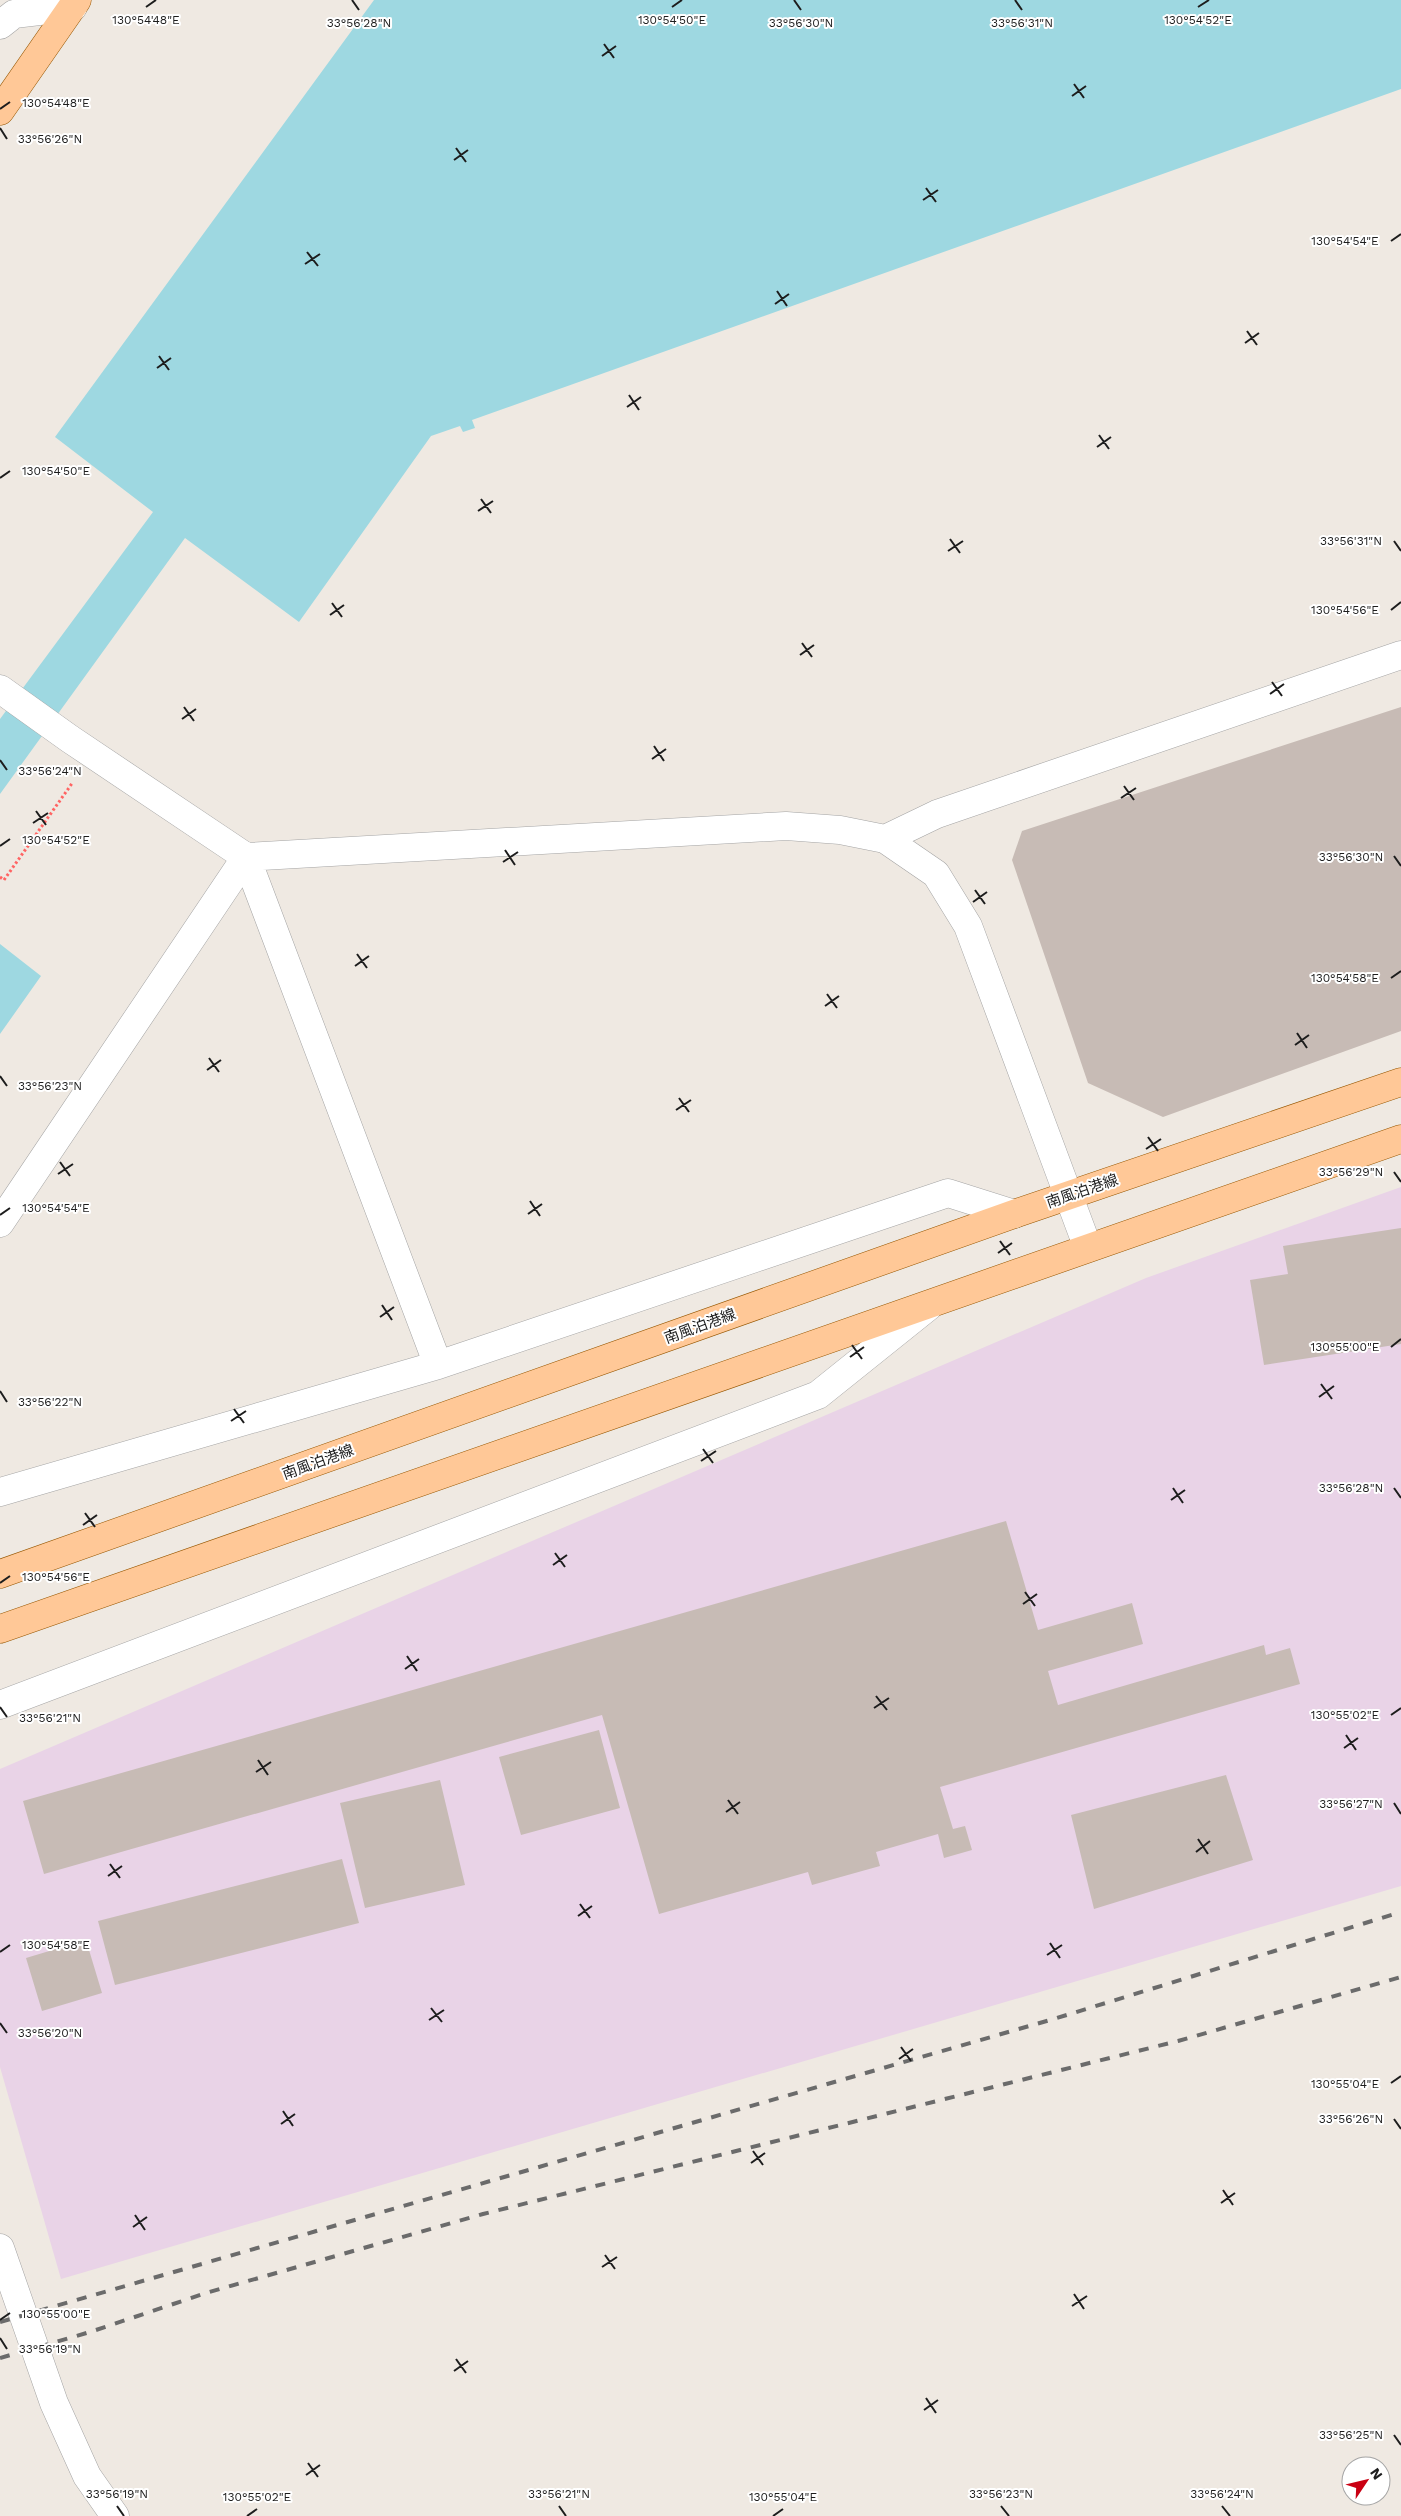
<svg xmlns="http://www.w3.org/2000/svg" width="1401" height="2516" font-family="'Work Sans','Noto Sans JP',sans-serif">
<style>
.industrial{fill:#e9d3e7}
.water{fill:#9ed8e1}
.building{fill:#c7bbb5}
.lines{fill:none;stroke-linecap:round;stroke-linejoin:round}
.minor-casing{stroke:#a4a4a4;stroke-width:29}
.major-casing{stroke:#965600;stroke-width:29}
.path{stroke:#ff6463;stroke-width:3;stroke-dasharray:2.5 2.5;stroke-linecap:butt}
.minor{stroke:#fff;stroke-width:28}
.major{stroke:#ffc897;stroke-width:28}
.rail{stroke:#6b6b6b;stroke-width:4;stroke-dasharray:10 10;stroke-linecap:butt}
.ticks{fill:none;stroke:#1d1d1d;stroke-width:2}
.labels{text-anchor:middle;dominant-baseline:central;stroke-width:4;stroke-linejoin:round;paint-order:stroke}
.street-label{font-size:15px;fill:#1d1d1d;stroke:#fff}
.ticks-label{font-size:12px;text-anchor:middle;fill:#1d1d1d;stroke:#fff;stroke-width:4;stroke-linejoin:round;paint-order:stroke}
</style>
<rect width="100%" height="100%" fill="#efe9e2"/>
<!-- industrial -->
<path class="industrial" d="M1401 1187V1886L61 2279 0 2067V1769L1146 1278Z"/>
<!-- water -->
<path class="water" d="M374 0H1401V89L472 420 475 428 463 432 460 426 431 436 299 622 185 538 0 794V719L153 512 55 437Z
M0 944 41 976 0 1034Z"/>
<!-- building -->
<path class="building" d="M1401 707V1031L1163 1117 1088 1083 1012 860 1022 831Z
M1401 1228V1344L1264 1365 1250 1280 1288 1274 1283 1246Z
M1006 1521 1038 1630 1132 1603 1143 1644 1048 1671 1058 1705 1264 1645 1266 1655 1290 1648 1300 1684 940 1787 953 1829 965 1826 972 1850 944 1858 938 1834 876 1852 880 1866 812 1885 808 1872 659 1914 602 1715 44 1874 23 1801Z
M599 1730 620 1808 521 1835 499 1757Z
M1226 1775 1253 1860 1094 1909 1071 1815Z
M440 1780 465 1885 365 1908 340 1803Z
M342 1859 359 1923 115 1985 98 1921Z
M86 1940 102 1993 42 2011 26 1958Z"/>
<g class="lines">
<!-- minor casing -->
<g class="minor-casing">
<path id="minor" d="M0 25 14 14 73 7
M0 689 70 739 246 857 438 1365
M885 839 937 814 1401 655
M246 857 786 826 840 830 885 839 936 874 968 926 1088 1248
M0 1223 246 857
M0 1492 438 1365 948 1193 1014 1214
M0 1705 818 1395 929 1306
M0 2248 54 2403 87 2476 115 2516"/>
</g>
<!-- major casing -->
<g class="major-casing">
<path id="major" d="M0 111 77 0
M0 1574 1014 1214 1401 1082
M0 1629 1401 1139"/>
</g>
<!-- path -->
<path class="path" d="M0 877 4 880 73 782"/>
<!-- minor -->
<use href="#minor" class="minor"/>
<!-- major -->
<use href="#major" class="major"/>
<!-- rail -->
<path class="rail" d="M0 2322 1057 2018 1401 1912
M0 2358 90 2332 206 2293 483 2214 1178 2041 1401 1977"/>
</g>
<!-- ticks -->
<path class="ticks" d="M352 0 359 10M794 0 801 10M1015 0 1022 10M146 7 156 0M672 7 682 0M1198 7 1209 0M604 44 614 58M602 56 616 46M1074 84 1084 98M1072 96 1086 86M0 109 10 102M0 128 7 139M456 148 466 162M454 160 468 150M926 188 936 202M923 200 938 190M1391 241 1401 234M307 252 318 266M305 264 320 254M777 291 787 306M775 304 789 294M1247 331 1257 345M1245 343 1259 333M159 356 169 370M157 368 171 358M629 395 639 410M627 407 641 397M1099 435 1109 449M1097 447 1111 437M0 478 10 471M481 499 491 513M478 511 493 501M950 539 960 553M1394 541 1401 551M948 551 963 541M332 603 342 617M1391 610 1401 602M330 615 344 605M802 643 812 657M800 655 814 645M1272 682 1282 696M1270 694 1284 684M184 707 194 721M182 719 196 709M654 746 664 761M652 759 666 749M0 760 7 770M1124 786 1134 800M1121 798 1136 788M36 811 46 825M33 823 48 813M0 846 10 839M505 850 515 865M1394 856 1401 866M503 862 518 852M975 890 985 904M973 902 987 892M357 954 367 968M355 966 369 956M1391 978 1401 971M827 994 837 1008M825 1006 839 996M1297 1033 1307 1048M1295 1045 1309 1035M209 1058 219 1072M207 1070 221 1060M0 1076 7 1086M679 1098 689 1112M676 1110 691 1100M1148 1137 1158 1151M1146 1149 1161 1139M60 1162 70 1176M1394 1172 1401 1182M58 1174 73 1164M530 1201 540 1216M528 1214 542 1204M0 1215 10 1208M1000 1241 1010 1255M998 1253 1012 1243M382 1305 392 1320M380 1317 394 1307M852 1345 862 1359M1391 1347 1401 1339M850 1357 864 1347M1321 1384 1332 1399M0 1391 7 1402M1319 1397 1334 1386M234 1409 244 1423M231 1421 246 1411M703 1449 713 1463M701 1461 716 1451M1173 1488 1183 1503M1394 1488 1401 1498M1171 1500 1185 1490M85 1513 95 1527M83 1525 97 1515M555 1553 565 1567M553 1565 567 1555M0 1583 10 1576M1025 1592 1035 1606M1023 1604 1037 1594M407 1656 417 1671M405 1669 419 1659M876 1696 887 1710M0 1707 7 1717M874 1708 889 1698M1391 1715 1401 1708M1346 1735 1356 1750M1344 1748 1358 1738M258 1760 268 1775M256 1772 271 1762M728 1800 738 1814M1394 1803 1401 1814M726 1812 740 1802M1198 1839 1208 1854M1196 1852 1210 1841M110 1864 120 1878M108 1876 122 1866M580 1904 590 1918M578 1916 592 1906M1050 1943 1060 1958M0 1952 10 1945M1047 1955 1062 1945M431 2008 442 2022M429 2020 444 2010M0 2023 7 2033M901 2047 911 2061M899 2059 913 2049M1391 2083 1401 2076M283 2111 293 2126M1394 2119 1401 2129M281 2124 295 2114M753 2151 763 2165M751 2163 765 2153M1223 2190 1233 2205M1221 2203 1235 2193M135 2215 145 2230M133 2227 147 2217M605 2255 615 2269M602 2267 617 2257M1074 2294 1084 2309M1072 2306 1087 2296M0 2320 10 2313M0 2338 7 2349M456 2359 466 2373M454 2371 468 2361M926 2398 936 2413M924 2410 938 2400M1394 2435 1401 2445M308 2463 318 2477M306 2475 320 2465M117 2506 124 2516M559 2506 566 2516M1001 2506 1009 2516M1222 2506 1230 2516M247 2516 257 2509M773 2516 783 2509"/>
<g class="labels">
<!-- street labels -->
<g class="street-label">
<text transform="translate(1082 1191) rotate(-19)">南風泊港線</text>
<text transform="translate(700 1326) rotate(-20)">南風泊港線</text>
<text transform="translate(318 1462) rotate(-20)">南風泊港線</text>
</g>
</g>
<g class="ticks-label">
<text x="1198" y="24">130°54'52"E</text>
<text x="146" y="24">130°54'48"E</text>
<text x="672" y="24">130°54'50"E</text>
<text x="359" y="27">33°56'28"N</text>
<text x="801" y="27">33°56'30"N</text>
<text x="1022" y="27">33°56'31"N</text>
<text x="56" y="107">130°54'48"E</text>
<text x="50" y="143">33°56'26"N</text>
<text x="1345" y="245">130°54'54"E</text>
<text x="56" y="475">130°54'50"E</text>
<text x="1351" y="545">33°56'31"N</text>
<text x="1345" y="614">130°54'56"E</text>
<text x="50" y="775">33°56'24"N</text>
<text x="56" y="844">130°54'52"E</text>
<text x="1351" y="861">33°56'30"N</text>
<text x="1345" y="982">130°54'58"E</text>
<text x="50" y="1090">33°56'23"N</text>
<text x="1351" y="1176">33°56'29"N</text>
<text x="56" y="1212">130°54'54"E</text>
<text x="1345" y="1351">130°55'00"E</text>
<text x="50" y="1406">33°56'22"N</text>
<text x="1351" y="1492">33°56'28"N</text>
<text x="56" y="1581">130°54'56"E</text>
<text x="1345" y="1719">130°55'02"E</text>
<text x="50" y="1722">33°56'21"N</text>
<text x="1351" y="1808">33°56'27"N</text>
<text x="56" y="1949">130°54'58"E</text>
<text x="50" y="2037">33°56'20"N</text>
<text x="1345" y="2088">130°55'04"E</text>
<text x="1351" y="2123">33°56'26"N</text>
<text x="56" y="2318">130°55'00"E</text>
<text x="50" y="2353">33°56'19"N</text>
<text x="1351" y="2439">33°56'25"N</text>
<text x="117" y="2498">33°56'19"N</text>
<text x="559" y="2498">33°56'21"N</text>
<text x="1001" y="2498">33°56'23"N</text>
<text x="1222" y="2498">33°56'24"N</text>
<text x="257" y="2501">130°55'02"E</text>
<text x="783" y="2501">130°55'04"E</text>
</g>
<!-- north arrow -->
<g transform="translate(1366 2481) rotate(55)"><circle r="24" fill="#ffffff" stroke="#a5a5a5"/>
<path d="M0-4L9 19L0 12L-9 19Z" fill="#ca0013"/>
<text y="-8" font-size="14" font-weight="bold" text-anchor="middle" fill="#1d1d1d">N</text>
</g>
</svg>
